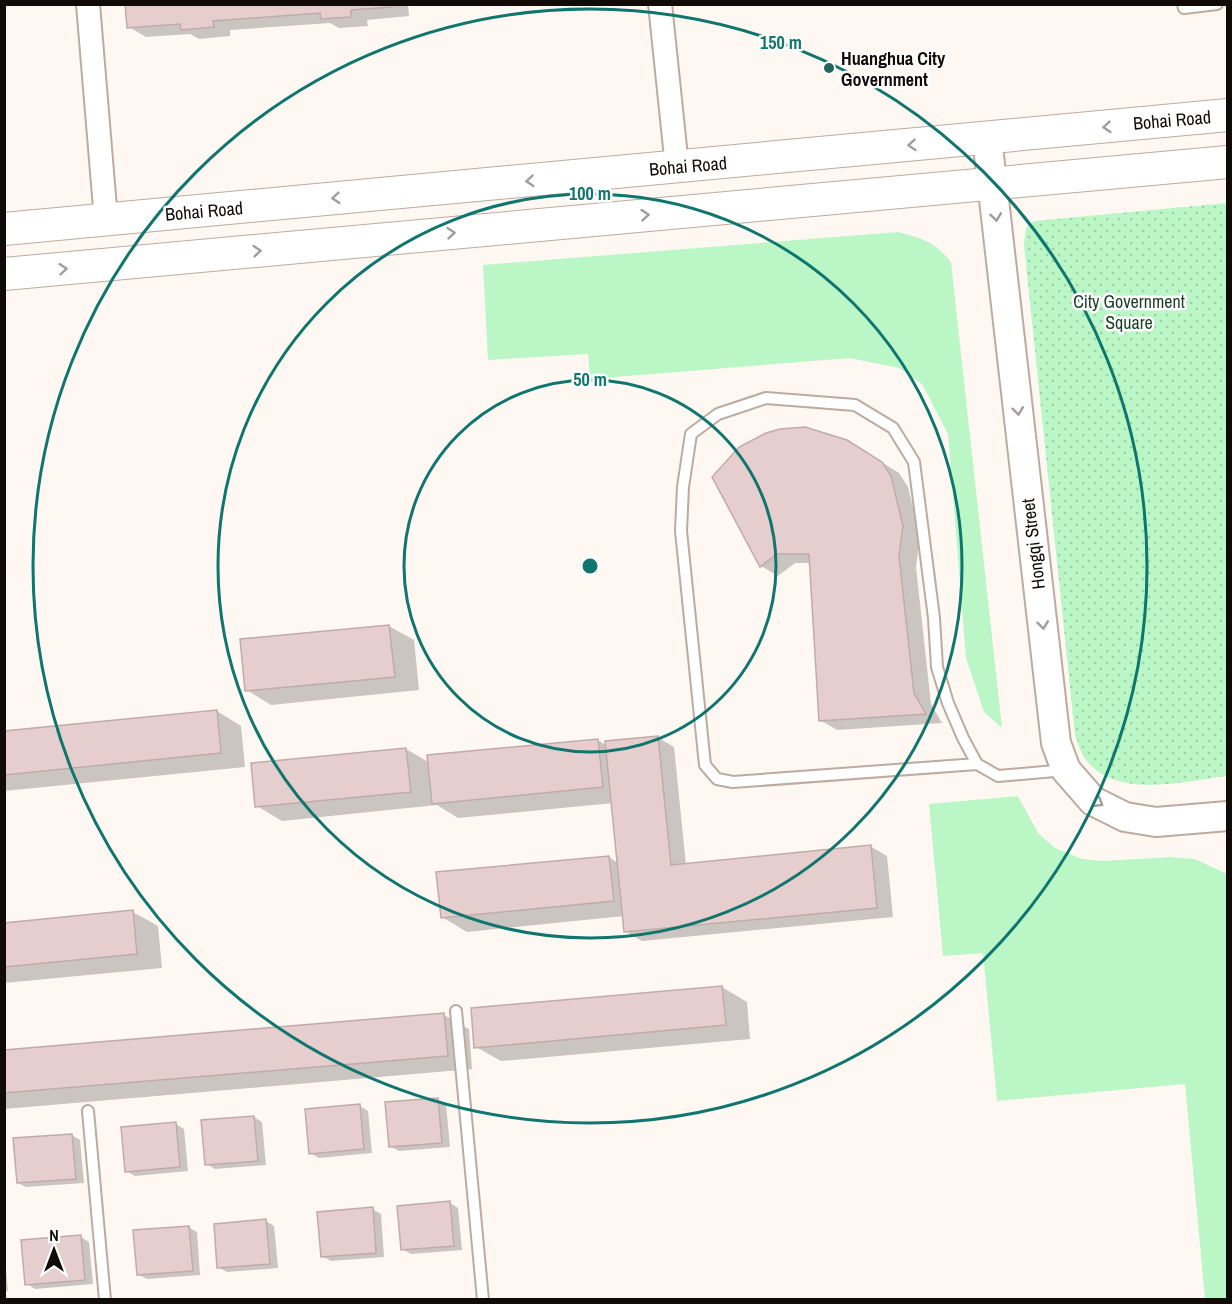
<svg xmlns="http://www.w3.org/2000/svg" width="1232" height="1304" font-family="'Archivo Narrow',sans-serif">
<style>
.grass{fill:#bbf7c6}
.park{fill:url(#park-dots)}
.shadow{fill:#0003}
.building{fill:#e5cecd;stroke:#c1abaa;stroke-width:1.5}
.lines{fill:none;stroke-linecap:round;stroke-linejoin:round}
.service-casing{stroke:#bdaba0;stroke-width:14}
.minor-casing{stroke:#bdaba0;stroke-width:26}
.tertiary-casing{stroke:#bdaba0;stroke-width:32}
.secondary-casing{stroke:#bdaba0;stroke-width:34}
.service{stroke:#fff;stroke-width:10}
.minor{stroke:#fff;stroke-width:22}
.tertiary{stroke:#fff;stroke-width:28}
.secondary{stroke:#fff;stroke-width:32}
.oneway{stroke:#a09d9c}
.ring{fill:none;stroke:#0f766e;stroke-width:3}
.poi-dot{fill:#206659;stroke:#fff;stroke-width:2}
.labels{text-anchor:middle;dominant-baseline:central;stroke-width:5;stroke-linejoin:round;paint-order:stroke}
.poi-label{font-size:18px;font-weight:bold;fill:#110b08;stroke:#fff;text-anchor:start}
.street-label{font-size:18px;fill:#110b08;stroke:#fff}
.park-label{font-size:18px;fill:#1b3f24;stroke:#fff}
.centre{fill:#0f766e;stroke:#fff;stroke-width:3}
.ring-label{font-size:18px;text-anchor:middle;font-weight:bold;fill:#0f766e;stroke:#fff;stroke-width:5;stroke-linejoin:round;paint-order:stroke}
</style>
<defs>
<pattern id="park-dots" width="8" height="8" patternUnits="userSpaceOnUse" patternTransform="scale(1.5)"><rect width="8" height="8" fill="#bbf7c6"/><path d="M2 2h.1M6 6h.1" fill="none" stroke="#a0d2a9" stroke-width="1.8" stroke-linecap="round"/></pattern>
</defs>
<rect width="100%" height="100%" fill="#fef7f2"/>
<!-- grass -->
<path class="grass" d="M898 232C922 238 935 242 951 262L1002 728 984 712 966 658 948 434 922 384 899 368 850 358 590 379 588 354 488 360 483 265Z
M1018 796 1038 833 1055 848 1082 859 1103 861 1170 857 1195 859 1227 874V1299H1205L1185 1084 997 1101 983 953 943 956 929 804Z"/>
<!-- park -->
<path class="park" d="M1227 203V776C1183 781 1118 800 1086 760 1081 754 1078 743 1075 735L1024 245 1026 228 1034 221Z"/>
<!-- shadow -->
<path class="shadow" d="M127 4H408L409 16 367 20 368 26 339 28 330 23 230 30V36L199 39 190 34 146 37 129 27Z
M865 452 899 473 908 487 920 537 916 567 931 704 942 723 837 730 820 720 811 563H795L778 576 761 566Z
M389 626 414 640 419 690 271 705 247 690Z
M217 711 241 726 245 767 4 791V733Z
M657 737 674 747 686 865 870 846 887 856 893 917 642 941 625 931 624 916 467 932 442 917 609 857 618 863 613 803 458 818 437 805 282 821 257 806 406 749 430 763 598 740 607 746Z
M133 912 158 926 162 968 4 983V925Z
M722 987 747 1002 750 1039 501 1061 476 1047Z
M444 1015 469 1029 472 1069 4 1109V1052Z
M437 1099 446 1104 450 1147 399 1151 390 1146Z
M360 1106 368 1111 372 1153 319 1158 310 1153Z
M254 1117 262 1122 266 1165 215 1169 207 1164Z
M176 1124 184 1129 188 1171 135 1176 126 1171Z
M72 1135 80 1140 84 1183 26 1187 18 1183 14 1140Z
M450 1203 458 1208 462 1250 411 1254 402 1249Z
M372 1209 381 1214 384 1257 331 1261 322 1256Z
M266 1221 274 1226 278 1268 227 1272 219 1268Z
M188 1227 197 1232 200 1275 147 1279 139 1275Z
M81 1237 89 1242 93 1284 35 1289 27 1284Z
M4 1249 8 1291 4 1292Z"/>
<!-- building -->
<path class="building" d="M125 4H392V7L351 10V17L321 19 320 13 213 21 214 27 181 30 180 24 127 28Z
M805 427 847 440 882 462 891 476 903 526 899 556 914 693 926 714 819 721 809 554H777L760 567 712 477 739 447 766 433 780 429Z
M389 625 395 677 245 691 240 639Z
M217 710 221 753 4 775V731Z
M658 736 671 865 871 845 877 908 624 932 605 741Z
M598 739 603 787 432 804 427 755Z
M406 748 411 792 255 807 251 763Z
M609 856 614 901 441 918 436 872Z
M133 910 137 954 4 967V923Z
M722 986 726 1025 474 1048 471 1008Z
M444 1013 448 1056 4 1093V1050Z
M438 1098 442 1143 389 1147 385 1102Z
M360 1104 364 1149 309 1154 305 1109Z
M254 1116 258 1161 205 1165 201 1120Z
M176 1122 180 1167 125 1172 121 1127Z
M72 1134 76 1179 17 1183 13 1138Z
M450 1201 454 1246 401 1250 397 1206Z
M373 1207 376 1253 321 1257 317 1212Z
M266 1219 270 1264 217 1268 214 1224Z
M189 1226 193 1271 137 1275 133 1230Z
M81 1235 85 1280 25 1285 21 1240Z"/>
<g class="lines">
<!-- service casing -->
<g class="service-casing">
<path id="service" d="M1183 4 1184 8 1217 4
M977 764 733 782 717 779 705 765 681 531 683 487 691 434 718 414 766 398 855 405 893 428 914 462 934 618 937 667 948 703 963 738 977 764 998 776 1066 770
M456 1011 483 1300
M88 1111 105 1300"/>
</g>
<!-- minor casing -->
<g class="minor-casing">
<path id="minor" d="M88 4 106 220
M660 4 677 167"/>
</g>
<!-- tertiary casing -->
<g class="tertiary-casing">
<path id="tertiary" d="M987 138 1056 743 1066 770 1093 801 1125 817 1156 822 1228 816"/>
</g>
<!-- secondary casing -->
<g class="secondary-casing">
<path id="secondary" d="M4 229 1228 115
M4 274 1228 162"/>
</g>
<!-- service -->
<use href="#service" class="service"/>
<!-- minor -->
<use href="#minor" class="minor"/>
<!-- tertiary -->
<use href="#tertiary" class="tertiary"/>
<!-- secondary -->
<use href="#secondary" class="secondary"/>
</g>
<!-- one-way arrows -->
<defs><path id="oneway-chevron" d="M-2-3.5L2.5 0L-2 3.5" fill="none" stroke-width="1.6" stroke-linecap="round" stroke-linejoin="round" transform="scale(1.5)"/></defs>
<g class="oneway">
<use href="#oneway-chevron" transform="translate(1107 127) rotate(175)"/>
<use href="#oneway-chevron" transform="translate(912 145) rotate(175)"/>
<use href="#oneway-chevron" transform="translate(530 181) rotate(175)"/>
<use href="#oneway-chevron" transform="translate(336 198) rotate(175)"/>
<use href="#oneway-chevron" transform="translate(645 215) rotate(-5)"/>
<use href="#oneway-chevron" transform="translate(996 217) rotate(83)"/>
<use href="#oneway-chevron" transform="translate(451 233) rotate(-5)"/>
<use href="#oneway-chevron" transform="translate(257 251) rotate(-5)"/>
<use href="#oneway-chevron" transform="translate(63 269) rotate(-5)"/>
<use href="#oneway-chevron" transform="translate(1018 411) rotate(83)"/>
<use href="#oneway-chevron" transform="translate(1043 625) rotate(83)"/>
<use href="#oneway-chevron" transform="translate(1099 803) rotate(31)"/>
</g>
<!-- distance rings -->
<g class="ring">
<circle cx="590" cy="566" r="186"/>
<circle cx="590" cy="566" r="372"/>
<circle cx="590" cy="566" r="557"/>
</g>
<!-- markers -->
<circle class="poi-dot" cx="829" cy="68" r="6"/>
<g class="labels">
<!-- poi labels -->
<g class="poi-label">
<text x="841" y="58">Huanghua City<tspan x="841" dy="21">Government</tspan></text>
</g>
<!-- street labels -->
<g class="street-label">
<text transform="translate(1172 120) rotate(-5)">Bohai Road</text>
<text transform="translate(688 166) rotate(-5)">Bohai Road</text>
<text transform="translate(204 211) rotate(-5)">Bohai Road</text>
<text transform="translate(1033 544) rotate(-97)">Hongqi Street</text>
</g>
<!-- park labels -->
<g class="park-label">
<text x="1129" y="301">City Government<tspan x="1129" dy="21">Square</tspan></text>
</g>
</g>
<circle cx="590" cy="566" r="9" class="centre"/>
<g class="ring-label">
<text x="781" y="49">150 m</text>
<text x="590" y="200">100 m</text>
<text x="590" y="386">50 m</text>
</g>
<!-- border -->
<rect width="1232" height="1304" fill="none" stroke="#110b08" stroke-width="12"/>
<!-- north arrow -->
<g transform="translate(54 1250)" stroke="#ffffff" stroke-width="4.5" paint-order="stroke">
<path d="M0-4.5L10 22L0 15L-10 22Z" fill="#110b08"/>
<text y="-9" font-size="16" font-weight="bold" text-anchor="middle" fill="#110b08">N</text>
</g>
</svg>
